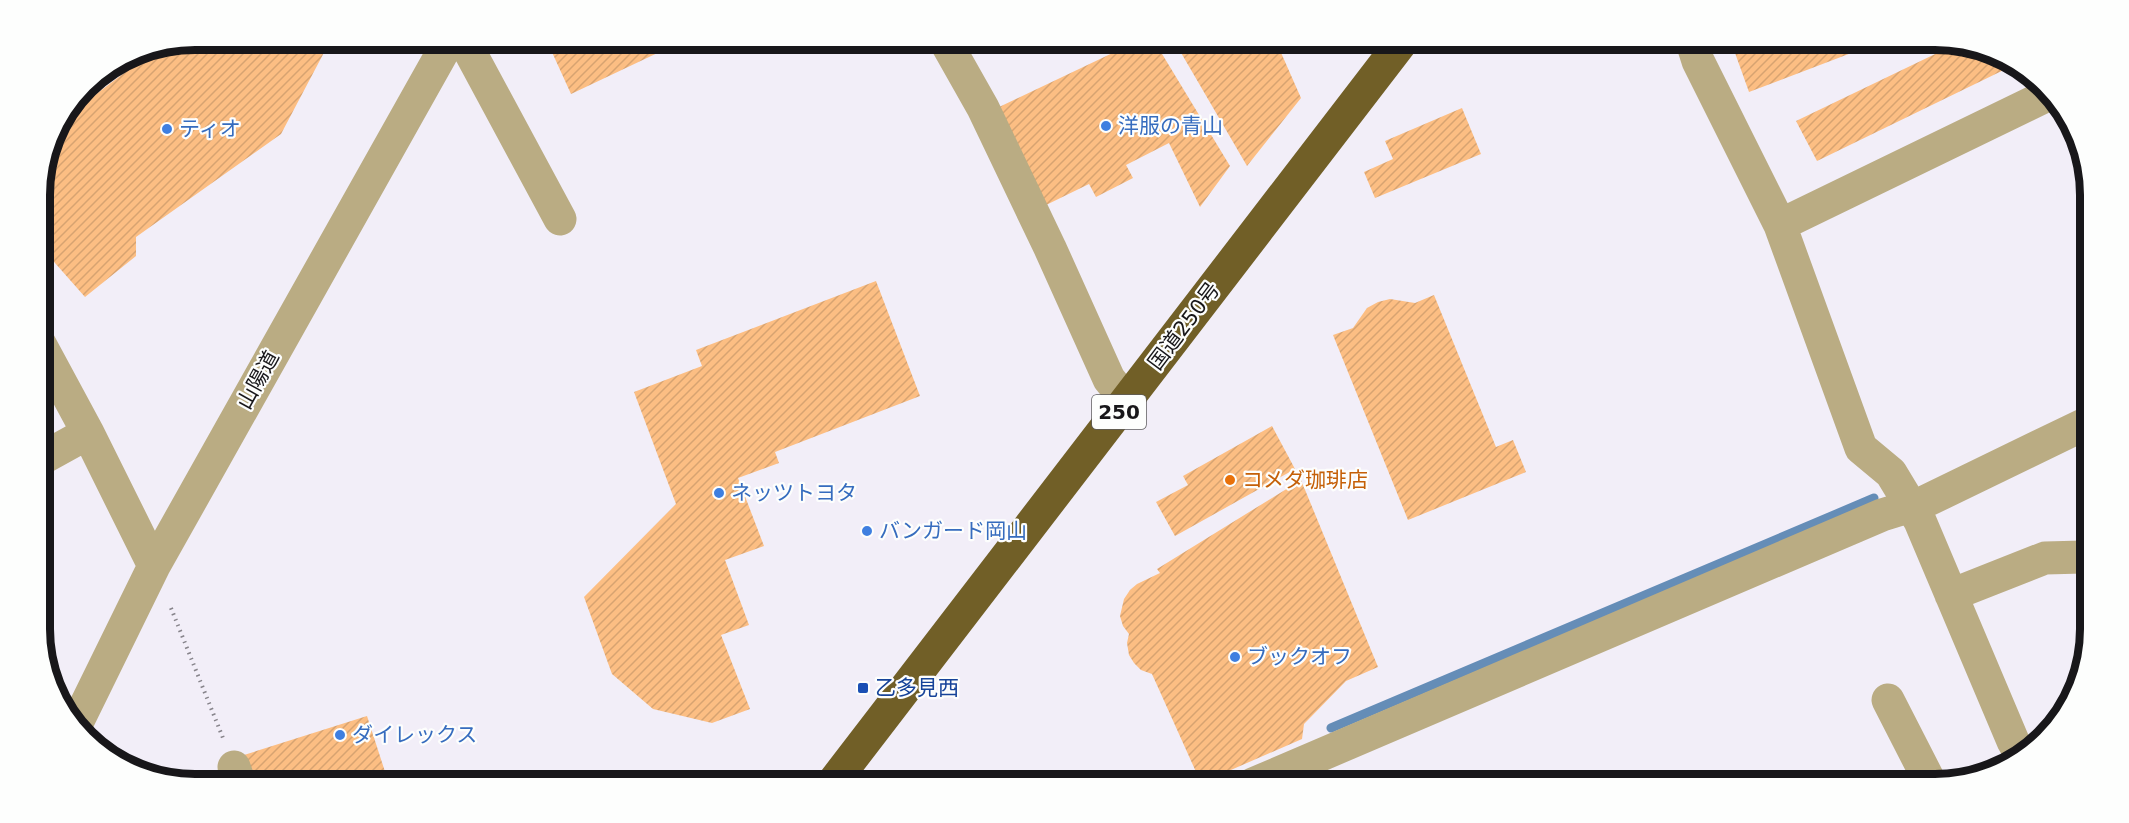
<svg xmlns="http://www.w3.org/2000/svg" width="2129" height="823" font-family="'DejaVu Sans','Noto Sans JP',sans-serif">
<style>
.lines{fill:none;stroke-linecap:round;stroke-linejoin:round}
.stream{stroke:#658db7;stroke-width:9}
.building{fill:url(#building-hatch)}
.path{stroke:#87848b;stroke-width:4;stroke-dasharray:1.5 4.5;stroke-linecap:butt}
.street{stroke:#baac83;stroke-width:33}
.highway{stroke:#715f27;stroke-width:33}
.shop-dot{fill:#3f7fe0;stroke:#fdfefd;stroke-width:2}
.food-dot{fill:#e8710a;stroke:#fdfefd;stroke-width:2}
.transit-dot{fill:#1a4fb4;stroke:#fdfefd;stroke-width:2}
.labels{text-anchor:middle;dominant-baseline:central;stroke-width:4.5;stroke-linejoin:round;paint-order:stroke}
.shield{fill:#fdfefd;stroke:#5d5c5e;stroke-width:1.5}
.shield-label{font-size:20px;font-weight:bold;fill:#18171a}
.shop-label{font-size:21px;fill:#366cbe;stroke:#fdfefd;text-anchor:start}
.street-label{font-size:21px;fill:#18171a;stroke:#fdfefd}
.food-label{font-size:21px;fill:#c56008;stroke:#fdfefd;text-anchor:start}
.transit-label{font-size:21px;fill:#164399;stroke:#fdfefd;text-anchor:start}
.rim{fill:none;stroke:#18171a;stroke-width:8}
</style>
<defs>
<pattern id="building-hatch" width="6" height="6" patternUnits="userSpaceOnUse" patternTransform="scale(1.5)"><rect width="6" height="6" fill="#fcbe83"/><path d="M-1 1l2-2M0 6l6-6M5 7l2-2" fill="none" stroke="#d7a371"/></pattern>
</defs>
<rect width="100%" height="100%" fill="#f2eef8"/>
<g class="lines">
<!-- stream -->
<path class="stream" d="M484 40 487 39
M1331 728 1874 498"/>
</g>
<!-- building -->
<path class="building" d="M194 39H324L328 45 281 134 136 237V256L85 297 40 246 39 184 55 125 160 46Z
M546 39H687L571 94Z
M1142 39H1153L1230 166 1200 207 1169 143 1126 165 1133 178 1096 197 1089 184 1044 206 997 108Z
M1173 39H1275L1301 98 1247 166Z
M1730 39H1888L1749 92Z
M1958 43 1984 47 2012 66 1817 161 1796 121Z
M1462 108 1481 154 1375 198 1364 172 1393 159 1385 141Z
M876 281 920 396 775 452 779 463 738 478 764 546 725 560 749 625 721 635 750 709 712 723 653 709 612 674 584 597 676 504 634 392 702 366 696 350Z
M1434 295 1496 447 1513 440 1526 472 1408 520 1333 335 1353 328 1367 308 1378 302 1390 299 1415 303Z
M1272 426 1295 469 1175 536 1156 502 1188 485 1183 476Z
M1301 480 1378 667 1346 681 1304 724 1302 739 1201 783 1152 674 1141 670 1134 663 1129 655 1127 643 1129 634 1123 626 1120 616 1124 599 1130 590 1137 584 1160 573 1157 569Z
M367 716 389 784H253L244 755Z"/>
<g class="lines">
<!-- path -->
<path class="path" d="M171 608 223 738"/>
<!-- street -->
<path class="street" d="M463 39 560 219
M944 39 983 108 1050 248 1109 379 1127 401
M1691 39 1698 61 1780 225 1861 448 1891 473 1920 521 2013 741 2021 755
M1780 225 2052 93
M40 344 88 433 154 566
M41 459 88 433
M1951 595 2045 558 2083 557
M1888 700 1931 784
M75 727 154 566 450 39
M234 767 240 784
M1253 784 1882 515 1924 502 2085 424"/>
<!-- highway -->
<path class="highway" d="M832 784 1404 39"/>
</g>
<!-- markers -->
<g class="shop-dot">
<circle cx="1106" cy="126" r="6"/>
<circle cx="167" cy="129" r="6"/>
<circle cx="719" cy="493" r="6"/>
<circle cx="867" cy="531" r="6"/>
<circle cx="1235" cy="657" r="6"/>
<circle cx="340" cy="735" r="6"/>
</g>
<circle class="food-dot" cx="1230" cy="480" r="6"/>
<rect class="transit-dot" x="857" y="682" width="12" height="12" rx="3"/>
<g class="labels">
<!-- shield labels -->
<rect class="shield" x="1092" y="395" width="54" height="34" rx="4.5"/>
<g class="shield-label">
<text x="1119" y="412">250</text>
</g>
<!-- shop labels -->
<g class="shop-label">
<text x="1118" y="126">洋服の青山</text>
<text x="179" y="129">ティオ</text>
<text x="731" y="493">ネッツトヨタ</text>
<text x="879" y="531">バンガード岡山</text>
<text x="1247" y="657">ブックオフ</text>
<text x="352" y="735">ダイレックス</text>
</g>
<!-- street labels -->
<g class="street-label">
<text transform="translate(1184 326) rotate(-53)">国道250号</text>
<text transform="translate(258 380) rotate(-61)">山陽道</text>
</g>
<!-- food labels -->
<g class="food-label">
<text x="1242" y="480">コメダ珈琲店</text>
</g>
<!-- transit labels -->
<g class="transit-label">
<text x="875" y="688">乙多見西</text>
</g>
</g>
<!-- crop -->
<path d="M0 0H2129V823H0ZM195 50H1935A145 145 0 0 1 2080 195V629A145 145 0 0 1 1935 774H195A145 145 0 0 1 50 629V195A145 145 0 0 1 195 50Z" fill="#fdfefd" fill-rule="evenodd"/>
<path class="rim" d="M195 50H1935A145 145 0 0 1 2080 195V629A145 145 0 0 1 1935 774H195A145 145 0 0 1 50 629V195A145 145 0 0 1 195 50Z"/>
</svg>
